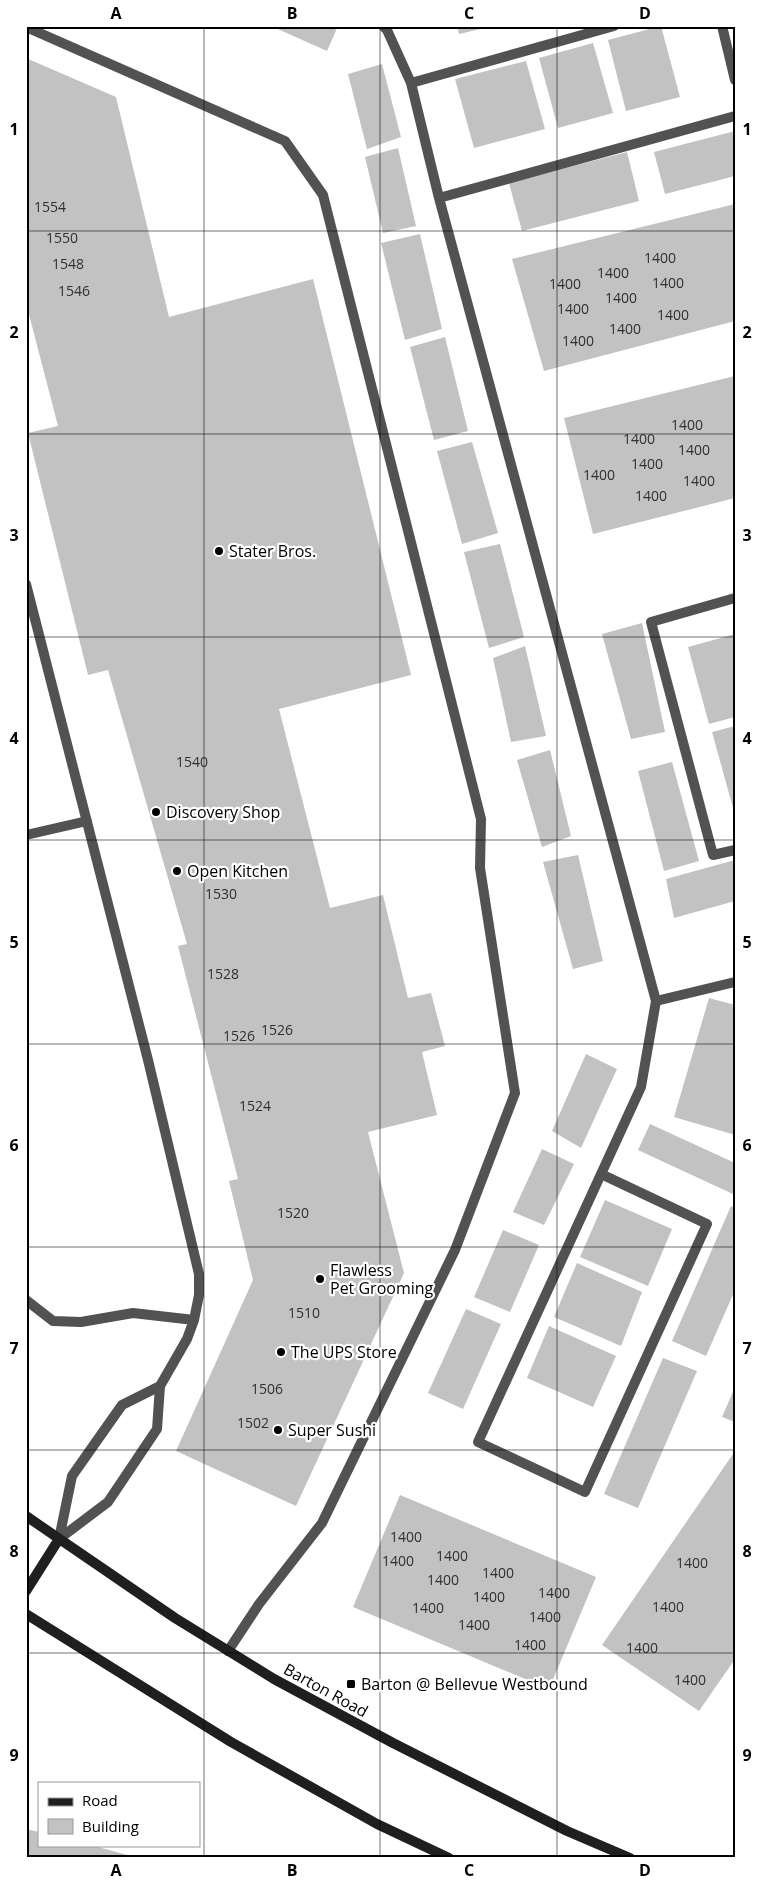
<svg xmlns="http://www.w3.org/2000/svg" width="761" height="1884" font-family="'Open Sans',sans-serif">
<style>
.building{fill:#c2c2c2}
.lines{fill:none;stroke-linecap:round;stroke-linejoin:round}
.lane{stroke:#525252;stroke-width:10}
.secondary{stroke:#1f1f1f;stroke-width:10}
.grid{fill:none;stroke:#000;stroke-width:1;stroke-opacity:0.55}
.poi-dot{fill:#000;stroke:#fff;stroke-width:2}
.labels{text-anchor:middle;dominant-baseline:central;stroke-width:4.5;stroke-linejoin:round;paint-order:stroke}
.number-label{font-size:14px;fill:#303030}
.poi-label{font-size:16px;fill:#000;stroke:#fff;text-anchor:start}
.street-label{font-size:16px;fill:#000;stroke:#fff}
.neatline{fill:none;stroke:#000;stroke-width:2}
.grid-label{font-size:16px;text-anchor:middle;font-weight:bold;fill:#000}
</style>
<rect width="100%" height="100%" fill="#fff"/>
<!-- building -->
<path class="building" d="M271 26H338L327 51Z
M457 26H489V27L459 34Z
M661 26 680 97 626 111 608 40Z
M593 43 613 113 558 128 539 58Z
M26 58 116 97 169 317 313 279 411 675 279 709 330 908 383 895 408 998 431 993 445 1046 422 1052 437 1115 368 1132 404 1273 296 1506 176 1451 253 1280 229 1181 238 1179 178 946 187 944 108 670 88 675 28 433 58 426 26 303Z
M526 61 545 129 474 148 455 79Z
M382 64 401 137 367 149 348 74Z
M735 131V176L665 194 654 152Z
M398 148 416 226 383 233 365 157Z
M627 152 639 201 522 231 509 183Z
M735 204V321L544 371 512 259Z
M420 234 442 329 405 340 381 243Z
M445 337 468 431 434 440 410 347Z
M735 376V498L593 534 564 418Z
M472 442 498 533 462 544 437 451Z
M500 544 524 637 489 648 464 552Z
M642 623 665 732 631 739 602 634Z
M735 634V717L709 724 688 647Z
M525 646 546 736 511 742 493 658Z
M735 726V808H733L712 732Z
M550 750 571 836 542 847 517 760Z
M672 762 699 861 664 871 638 771Z
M578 855 603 961 573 969 543 862Z
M735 860V901L674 918 666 879Z
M709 998 735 1005V1135L674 1117Z
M586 1054 617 1069 581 1148 552 1131Z
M650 1124 735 1163V1195L638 1150Z
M542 1149 574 1164 544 1225 513 1212Z
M605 1200 672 1229 648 1286 580 1257Z
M731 1206 735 1208V1290L706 1356 672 1341Z
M503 1230 539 1245 510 1312 474 1297Z
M577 1263 642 1292 621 1346 554 1317Z
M466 1309 501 1324 463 1409 428 1393Z
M549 1326 616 1356 593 1407 527 1378Z
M663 1358 697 1371 638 1508 604 1494Z
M735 1387V1422L722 1417Z
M735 1451V1659L699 1711 602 1645Z
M400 1495 596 1577 549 1689 353 1607Z
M26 1829 39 1832V1845H91L138 1858H26Z"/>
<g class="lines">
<!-- lane -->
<path class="lane" d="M383 26 387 30 411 83 439 198 656 1001 641 1087 478 1442 585 1492 707 1224 601 1174
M722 26 735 80
M26 27 285 141 323 195 481 819 480 868 515 1093 455 1250 322 1523 259 1604 228 1651
M411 83 614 26
M439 198 735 116
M26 584 148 1060 199 1274V1295L194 1320 187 1339 160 1386 157 1429 108 1502 59 1539
M735 598 651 622 713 855 735 850
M26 835 87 821
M656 1001 735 982
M26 1300 53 1321 81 1322 133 1313 194 1320
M59 1539 72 1476 122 1405 160 1386"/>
<!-- secondary -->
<path class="secondary" d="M26 1516 175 1618 274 1679 393 1743 567 1831 630 1858
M26 1591 59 1539
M26 1614 231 1742 377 1824 449 1858"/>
</g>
<!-- grid -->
<path class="grid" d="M204 26V1858M380 26V1858M557 26V1858M26 231H735M26 434H735M26 637H735M26 840H735M26 1044H735M26 1247H735M26 1450H735M26 1653H735"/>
<!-- markers -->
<g class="poi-dot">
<circle cx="219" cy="551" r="5"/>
<circle cx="156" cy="812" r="5"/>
<circle cx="177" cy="871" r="5"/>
<circle cx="320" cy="1279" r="5"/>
<circle cx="281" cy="1352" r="5"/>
<circle cx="278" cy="1430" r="5"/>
<rect x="346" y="1679" width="10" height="10" rx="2.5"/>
</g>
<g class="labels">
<!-- number labels -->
<g class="number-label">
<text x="50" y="206">1554</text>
<text x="62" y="237">1550</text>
<text x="660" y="257">1400</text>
<text x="68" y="263">1548</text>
<text x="613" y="272">1400</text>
<text x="668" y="282">1400</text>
<text x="565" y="283">1400</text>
<text x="74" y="290">1546</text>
<text x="621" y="297">1400</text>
<text x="573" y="308">1400</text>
<text x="673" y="314">1400</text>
<text x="625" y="328">1400</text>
<text x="578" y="340">1400</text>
<text x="687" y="424">1400</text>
<text x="639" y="438">1400</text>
<text x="694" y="449">1400</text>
<text x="647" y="463">1400</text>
<text x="599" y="474">1400</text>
<text x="699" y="480">1400</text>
<text x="651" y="495">1400</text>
<text x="192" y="761">1540</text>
<text x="221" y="893">1530</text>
<text x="223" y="973">1528</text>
<text x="277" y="1029">1526</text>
<text x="239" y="1035">1526</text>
<text x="255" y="1105">1524</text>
<text x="293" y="1212">1520</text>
<text x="304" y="1312">1510</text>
<text x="267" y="1388">1506</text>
<text x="253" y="1422">1502</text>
<text x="406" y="1536">1400</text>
<text x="452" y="1555">1400</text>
<text x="398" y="1560">1400</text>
<text x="692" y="1562">1400</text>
<text x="498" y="1572">1400</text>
<text x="443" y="1579">1400</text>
<text x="554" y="1592">1400</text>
<text x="489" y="1596">1400</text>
<text x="668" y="1606">1400</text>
<text x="428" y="1607">1400</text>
<text x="545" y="1616">1400</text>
<text x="474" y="1624">1400</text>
<text x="530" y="1644">1400</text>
<text x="642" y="1647">1400</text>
<text x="690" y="1679">1400</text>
</g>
<!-- poi labels -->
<g class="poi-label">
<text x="229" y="551">Stater Bros.</text>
<text x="166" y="812">Discovery Shop</text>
<text x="187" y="871">Open Kitchen</text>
<text x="330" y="1270">Flawless<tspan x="330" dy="18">Pet Grooming</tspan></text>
<text x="291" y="1352">The UPS Store</text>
<text x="288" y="1430">Super Sushi</text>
<text x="361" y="1684">Barton @ Bellevue Westbound</text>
</g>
<!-- street labels -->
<g class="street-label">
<text transform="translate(326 1690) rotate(29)">Barton Road</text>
</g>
</g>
<!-- border -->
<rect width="761" height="1884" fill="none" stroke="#ffffff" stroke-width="55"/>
<!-- legend -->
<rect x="38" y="1782" width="162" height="65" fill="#ffffff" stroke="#999999"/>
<rect x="48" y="1798" width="25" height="8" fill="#1f1f1f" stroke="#999999"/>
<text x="82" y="1806" font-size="15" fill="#000000">Road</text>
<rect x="48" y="1819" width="25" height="15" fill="#c2c2c2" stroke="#999999"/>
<text x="82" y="1832" font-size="15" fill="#000000">Building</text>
<rect x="28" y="28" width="706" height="1828" class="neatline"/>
<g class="grid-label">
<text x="116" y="19">A</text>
<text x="292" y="19">B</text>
<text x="469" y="19">C</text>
<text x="645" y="19">D</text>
<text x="14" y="135">1</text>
<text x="747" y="135">1</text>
<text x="14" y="338">2</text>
<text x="747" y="338">2</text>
<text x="14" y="541">3</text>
<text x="747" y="541">3</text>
<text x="14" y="744">4</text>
<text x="747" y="744">4</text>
<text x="14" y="948">5</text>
<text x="747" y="948">5</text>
<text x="14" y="1151">6</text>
<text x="747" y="1151">6</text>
<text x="14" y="1354">7</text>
<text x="747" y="1354">7</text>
<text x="14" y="1557">8</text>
<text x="747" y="1557">8</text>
<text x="14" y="1761">9</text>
<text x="747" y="1761">9</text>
<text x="116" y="1876">A</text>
<text x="292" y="1876">B</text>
<text x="469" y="1876">C</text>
<text x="645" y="1876">D</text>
</g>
</svg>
